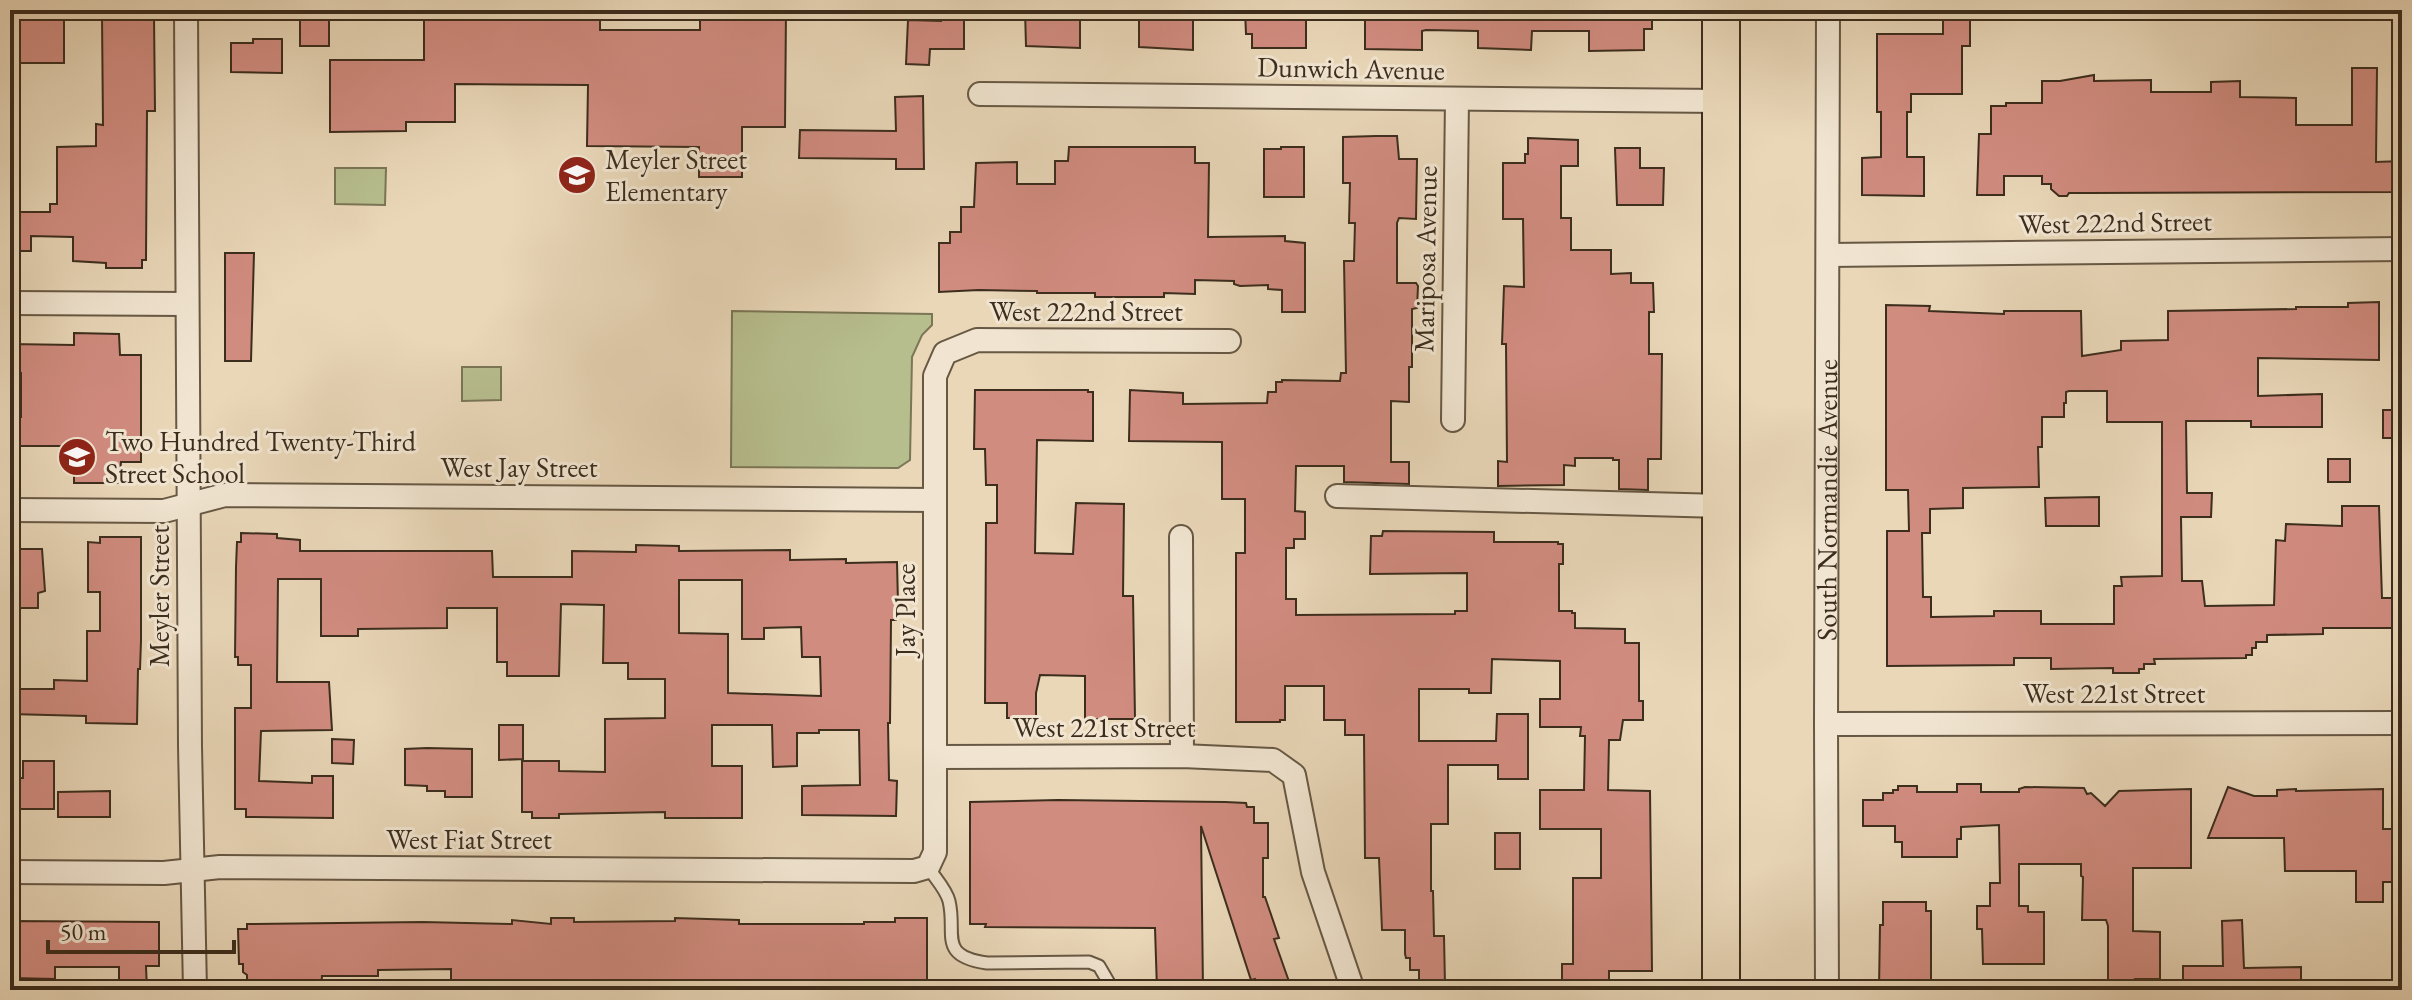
<svg xmlns="http://www.w3.org/2000/svg" width="2412" height="1000" font-family="'EB Garamond',serif">
<style>
.green{fill:#b7be8e;stroke:#7a7656;stroke-width:2}
.building{fill:#d18c80;stroke:#3c2d1d;stroke-width:2;fill-rule:evenodd}
.lines{fill:none;stroke-linecap:round;stroke-linejoin:round}
.service-casing{stroke:#675844;stroke-width:15}
.minor-casing{stroke:#675844;stroke-width:26}
.primary-casing{stroke:#3c2d1d;stroke-width:40}
.service{stroke:#f1e5d1;stroke-width:11}
.minor{stroke:#f1e5d1;stroke-width:22}
.primary{stroke:#e9d7b8;stroke-width:36}
.labels{text-anchor:middle;dominant-baseline:central;stroke-width:6;stroke-linejoin:round;paint-order:stroke}
.street-label{font-size:28px;fill:#3c2d1d;stroke:#f1e5d1}
.poi-label{font-size:28px;fill:#3c2d1d;stroke:#f1e5d1;text-anchor:start}
</style>
<rect width="100%" height="100%" fill="#e9d7b8"/>
<filter id="stains"><feTurbulence type="fractalNoise" baseFrequency=".0025" numOctaves="4"/><feColorMatrix values="0 0 0 0 .2 0 0 0 0 .09 0 0 0 0 .02 0 0 0 .5 -.17"/></filter>
<radialGradient id="worn" r=".72"><stop offset=".6" stop-color="#630" stop-opacity="0"/><stop offset="1" stop-color="#630" stop-opacity=".3"/></radialGradient>
<!-- green -->
<path class="green" d="M335 168H386L385 205 335 204Z
M732 311 932 314V325L922 335 912 357 910 460 898 468 731 467Z
M462 367H501V400L462 401Z"/>
<!-- building -->
<path class="building" d="M27 10H64V63H10V11Z
M300 10H329V46H300Z
M424 10 600 13V30H700V10H786L785 127H742V177H699V147L587 146 588 85 455 84V122H406V131L330 132V60H424Z
M941 10H964V49H930L929 65 906 64 908 20 941 21Z
M1025 10H1080V48L1026 46Z
M1139 10H1193V50L1139 47Z
M1245 10H1306V48H1252V34H1246Z
M1365 10H1652V29H1644V50L1589 51V31H1532L1531 50 1478 48V31L1426 30 1422 31V50L1365 49Z
M102 16H154L155 111H147L146 260H142V268H106V263L73 261V237L31 236V251H10V212H50V204H57V147L96 146V124L103 125Z
M1943 20H1970V46H1962V94H1911V112H1907V157H1924V196L1862 195V158L1881 157V112H1877V34H1943Z
M253 39H282V73L231 72V43H253Z
M2352 68H2377L2376 162 2402 161V192L2089 193H2069L2067 196H2059L2051 189V184H2042V176H2004V195H1977L1979 134H1991V106H2006V103H2042V81H2060L2094 75V81L2151 80V92H2211V82L2240 81V97L2296 98V125H2352Z
M923 96 924 169H896V159L799 158 800 130 896 131 895 97Z
M1376 136H1397L1399 159H1417L1416 219 1399 218 1397 223V283H1416L1418 286 1417 308 1412 309V367H1409V402L1391 401V462H1409V484L1344 482V466H1296L1295 511 1305 512V539H1294V548H1286V599H1296V615L1455 614V611H1467V573L1370 574 1371 536H1382L1383 531 1494 532V542H1558V544H1563V564H1559V611H1572V613H1575V628L1625 629V643H1639V701H1643V720H1623L1620 740H1609L1608 790 1650 791 1652 971H1609V989L1562 987V964H1573V878H1601V829H1540V790H1584L1585 736H1580L1581 727H1540V699H1560V661L1492 659 1491 693H1469V689H1419V741H1496L1497 714H1528V779H1498V765H1448V824H1431V891H1433L1434 936H1444L1445 985H1419V970H1410V958H1406L1405 954V930H1382L1379 858H1365L1364 735H1345V720H1324V686H1285V720H1280V722H1236V553H1245V499H1222V442L1129 441 1130 390 1183 393V404L1267 403 1268 392H1276V382H1282V380L1340 381 1341 373H1346L1344 261H1354L1355 223H1349L1350 183H1343V137Z
M1528 138 1578 140V166H1561V218H1571V250H1611V274L1631 273V283H1653L1654 312H1649V354H1662L1661 459H1648V490L1619 489V460H1613V458H1575V466L1564 465V485L1498 486V461L1507 462 1506 344H1502L1504 286 1524 287 1523 219H1503V163H1525V154H1528Z
M1069 147H1195V163H1209L1208 237 1285 236V241L1305 243V312H1282V290L1268 289V285L1240 286 1234 284V281L1195 280V294L1164 293V297H1095V293H1037V291L979 290 939 292V243H950V232H961V207H974L976 163 1017 162V184H1055V161H1068Z
M1281 147H1304V197H1264V149H1281Z
M1615 148H1640V168H1664L1663 205H1617Z
M225 253H254L251 361H225Z
M2379 302V360L2258 358V396L2322 394V427H2251V421H2186L2187 493H2212L2211 517H2181L2182 581H2202L2205 606 2274 605 2276 540 2285 541 2286 524 2342 526V506H2379L2382 598H2402V628H2323V634L2267 635V642H2256V648H2252V655H2246V658L2154 659 2155 664H2144V669H2139V673H2113V668L2051 669V658H2014V665L1887 666V531H1909L1908 490H1886V305L1930 306 1929 311 2004 314V311H2081L2082 356 2121 350V341L2168 340V311L2296 309V307H2348V303ZM2069 391H2107V422H2162V576L2121 577 2122 586H2114V624H2041V611H1994V616L1931 617V597H1923L1922 533H1930V509L1963 508V488L2039 487 2038 447H2042V417H2064V403H2066V392Z
M74 333 119 334 120 355H141V462H121L119 483H74V446H10V417H21V373H10V344L74 345Z
M975 390H1088V392H1093V441L1037 440 1035 553 1073 554 1076 503 1124 504 1123 596H1133L1135 719H1085V676L1040 675 1036 693V718H1007V703H985L986 523H997V485H986L985 449H974Z
M2383 410H2402V438H2383Z
M2328 459H2350V482H2328Z
M2099 497V526H2046L2045 498Z
M241 533 277 534V538L300 540V551H492L493 577H572V551L636 552V545L679 546V551L790 550V560L846 559V563L897 562 898 604H896V620H891L890 723H888L889 780 897 781 896 816 802 815V786L860 785 859 730H819V733H797V766L773 767 772 725H712V766H742V818H665V812L559 814V818H532V812H522V761H559V771L605 772V719L665 718V679H628V663H603L604 605 561 604 559 676H507V662H497V608H447V628L358 629V636H321V579H278L277 682H329L332 730 261 731 259 781 312 783V776H333V818L246 817V809H235V708H251V665H238V657H235L236 567 237 542H241ZM679 580H742V639H764V628L801 627 802 657H820L821 696 728 693V634L679 633Z
M100 537H141V641L140 669H138L137 724 86 723V716L10 714V689H54V680L87 681V631H100V592H88V542L100 543Z
M10 549H42L45 591 38 593V608H10Z
M499 725H523V759L499 760Z
M332 739 354 740 353 764 332 763Z
M427 748 472 749V797H445V791H427V786L405 785V749Z
M23 761H54V809H10V778H23Z
M1957 784H1981V792H2019V789L2025 787 2084 788 2087 794 2091 793 2105 806 2119 791 2191 789V868H2133V931L2160 932V979H2135L2136 990H2108V926L2106 920H2082L2083 877 2081 876V864H2019V906H2028V912H2044V964H1983L1982 929H1977V906H1990V883H2000L1999 825 1961 827V839H1957V857H1902V842H1895V826H1863V800H1883V793H1893V790H1898V786H1917V792H1957Z
M2228 787 2254 796H2277V790L2296 789V791L2383 789V829H2402V882H2383V902H2356V871H2285L2284 838H2208Z
M110 791V817H58V792Z
M1058 800 1225 802 1246 803 1247 807H1254V823H1268V858H1263V897H1265L1279 938 1274 939 1292 990H1258L1255 979 1251 980 1201 826 1203 990H1157L1155 928 985 927 986 924H970V802Z
M1495 833H1520V869H1495Z
M1883 902H1926V911H1931V990H1879L1880 925H1883Z
M551 918H574V922L675 921V918L739 920V924H864V922H895V918H927V990H451V969L378 970V976H322L321 990H247V975L243 972V964H239L238 929H247V924L423 922 512 924V920L551 924Z
M2242 920 2244 968 2301 967V990H2183V966H2223L2222 921Z
M10 921 159 922V966H146L147 990H119V967H55V979L10 978Z"/>
<g class="lines">
<!-- service casing -->
<g class="service-casing">
<path id="service" d="M928 867C934 877 946 889 949 901 957 934 937 956 987 963L1089 962 1099 966 1113 990"/>
</g>
<!-- minor casing -->
<g class="minor-casing">
<g id="minor">
<path d="M186 10 190 746 195 990"/>
<path d="M980 94 1722 101"/>
<path d="M1828 255 2402 249"/>
<path d="M10 303 187 304"/>
<path d="M1453 420 1457 99"/>
<path d="M1337 496 1722 506"/>
<path d="M10 510 164 511 225 495 935 500"/>
<path d="M1181 537 1182 756"/>
<path d="M1826 724 2402 723"/>
<path d="M935 757 1182 756 1273 760 1294 775 1313 872 1353 990"/>
<path d="M10 872 164 873 220 867 914 871 928 867 935 852V376L945 353 977 340 1229 341"/>
<path id="s1" d="M1827 990 1826 724 1828 10"/>
</g>
</g>
<!-- primary casing -->
<g class="primary-casing">
<path id="primary" d="M1721 990V10"/>
</g>
<!-- service -->
<use href="#service" class="service"/>
<!-- minor -->
<use href="#minor" class="minor"/>
<!-- primary -->
<use href="#primary" class="primary"/>
</g>
<!-- icons -->
<defs>
<g id="school-disc" transform="scale(2)"><circle r="9.5" fill="#8f2418" stroke="#f1e5d1"/><path d="M0-5L7-2L0 1L-7-2ZM-4 1L0 2.5L4 1V4Q0 6-4 4Z" fill="#fff"/></g>
</defs>
<g fill-rule="evenodd">
<use href="#school-disc" x="577" y="175"/>
<use href="#school-disc" x="77" y="457"/>
</g>
<g class="labels">
<!-- street labels -->
<g class="street-label">
<text transform="translate(1351 68) rotate(1)">Dunwich Avenue</text>
<text transform="translate(2115 222) rotate(-1)">West 222nd Street</text>
<text transform="translate(1425 259) rotate(-89)">Mariposa Avenue</text>
<text x="1086" y="311">West 222nd Street</text>
<text x="519" y="467">West Jay Street</text>
<text stroke="none"><textPath href="#s1" startOffset="490">South Normandie Avenue</textPath></text>
<text transform="translate(159 596) rotate(-90)">Meyler Street</text>
<text transform="translate(905 610) rotate(-90)">Jay Place</text>
<text x="2114" y="693">West 221st Street</text>
<text x="1104" y="727">West 221st Street</text>
<text x="469" y="839">West Fiat Street</text>
</g>
<!-- poi labels -->
<g class="poi-label">
<text x="605" y="159">Meyler Street<tspan x="605" dy="32">Elementary</tspan></text>
<text x="105" y="441">Two Hundred Twenty-Third<tspan x="105" dy="32">Street School</tspan></text>
</g>
</g>
<!-- margin -->
<rect width="2412" height="1000" fill="none" stroke="#e9d7b8" stroke-width="40"/>
<rect x="12" y="12" width="2388" height="976" fill="none" stroke="#3c2d1d" stroke-width="4"/>
<rect x="20" y="20" width="2372" height="960" fill="none" stroke="#3c2d1d" stroke-width="2"/>
<!-- scale -->
<path d="M48 940v12h186v-12" fill="none" stroke="#3c2d1d" stroke-width="4"/>
<text x="60" y="940" font-size="24" fill="#3c2d1d" stroke="#f1e5d1" stroke-width="6" paint-order="stroke">50 m</text>
<rect width="100%" height="100%" filter="url(#stains)"/>
<rect width="100%" height="100%" fill="url(#worn)"/>
</svg>
